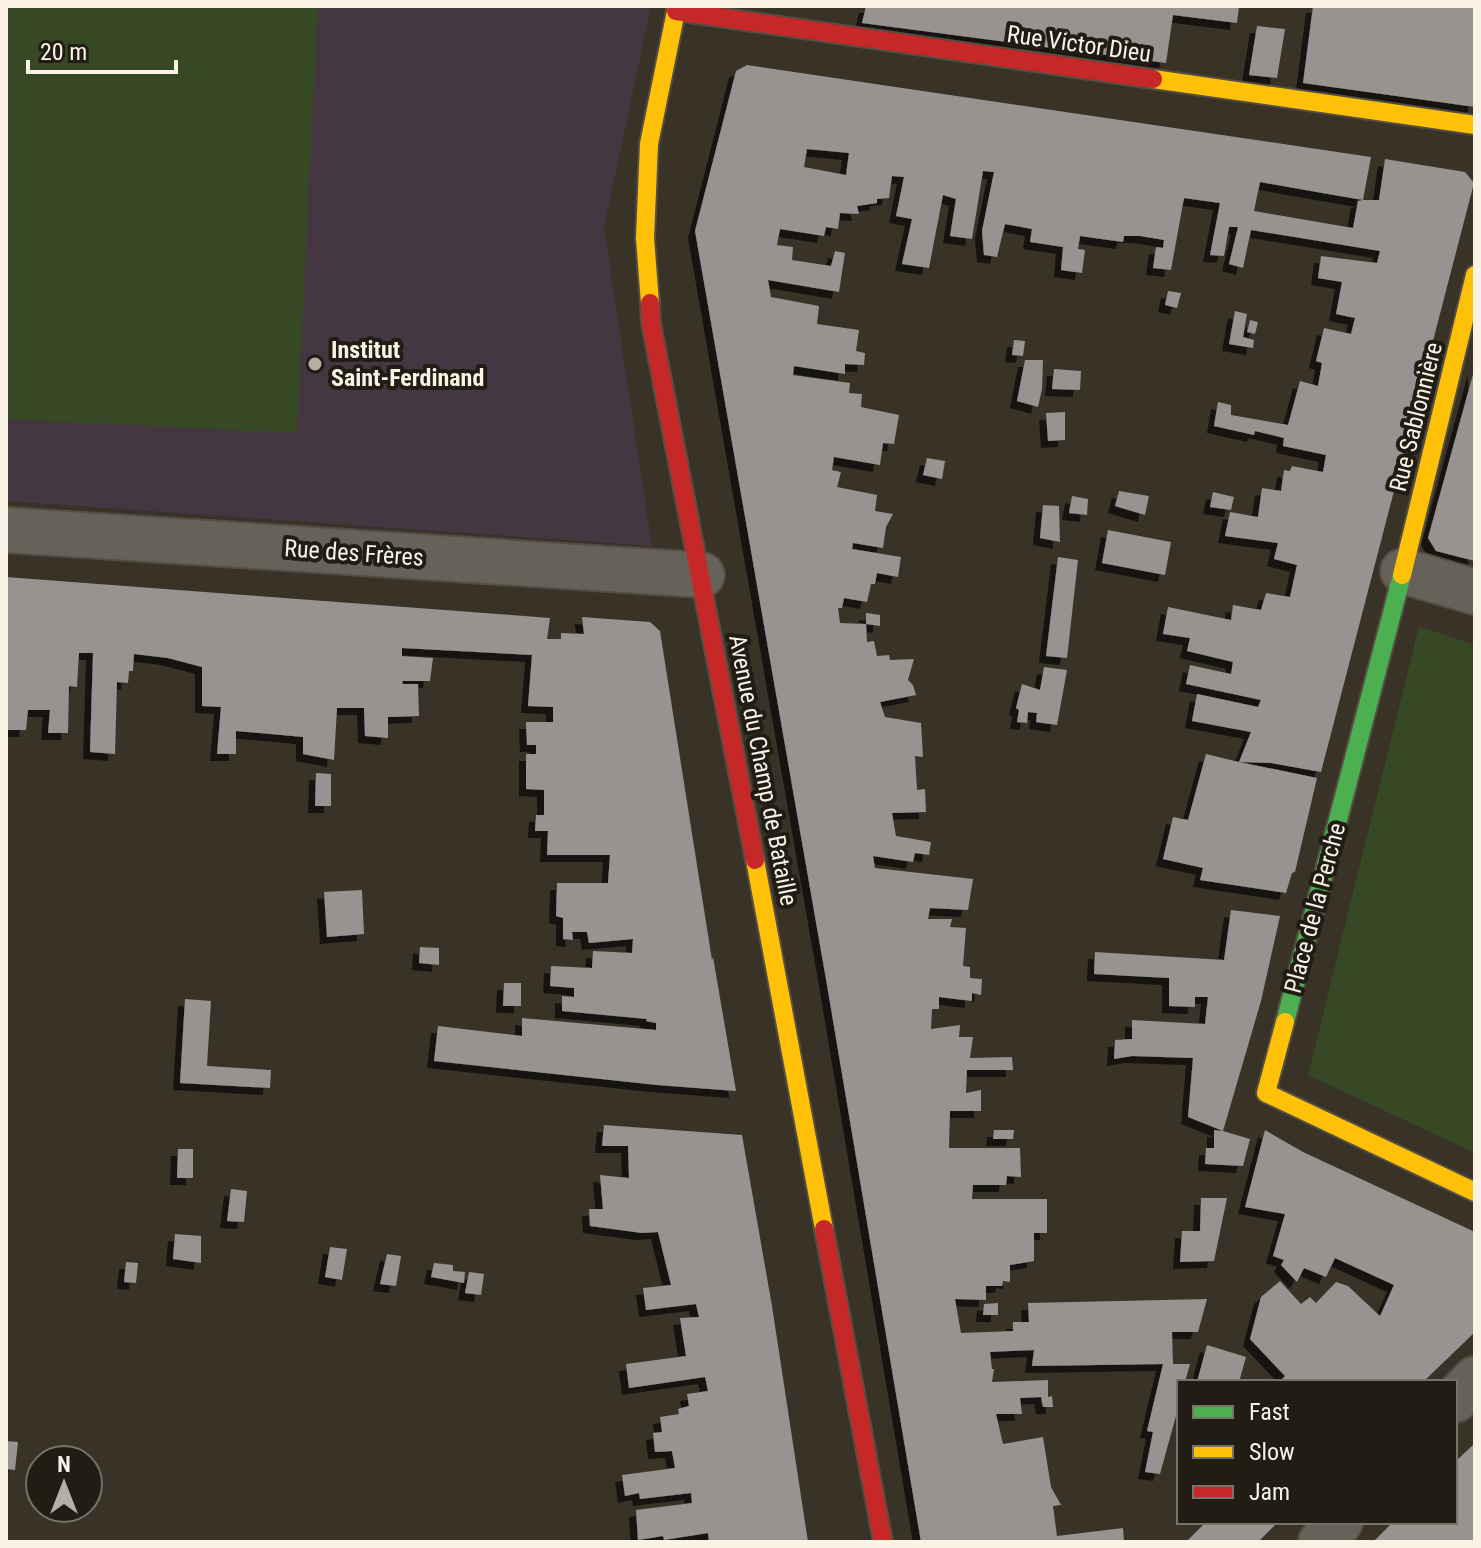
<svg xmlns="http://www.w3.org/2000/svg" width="1481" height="1548" font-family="'Roboto Condensed',sans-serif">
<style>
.education{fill:#453741}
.green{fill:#364924}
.building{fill:#989291;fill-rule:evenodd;filter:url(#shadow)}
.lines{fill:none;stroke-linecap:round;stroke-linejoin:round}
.street-casing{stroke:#534d44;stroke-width:48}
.fast-casing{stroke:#534d44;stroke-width:22}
.slow-casing{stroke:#534d44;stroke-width:22}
.jam-casing{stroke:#534d44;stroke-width:22}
.street{stroke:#666259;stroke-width:44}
.fast{stroke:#4caf50;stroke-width:18}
.slow{stroke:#ffc107;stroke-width:18}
.jam{stroke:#c62828;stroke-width:18}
.poi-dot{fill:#b5afa3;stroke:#211d14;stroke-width:3}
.labels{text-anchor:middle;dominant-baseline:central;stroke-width:8;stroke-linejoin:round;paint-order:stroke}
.street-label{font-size:24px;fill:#f9f3e6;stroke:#211d14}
.poi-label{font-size:24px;font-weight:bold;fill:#f9f3e6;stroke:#211d14;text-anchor:start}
</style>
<defs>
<filter id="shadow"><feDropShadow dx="-7" dy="7" stdDeviation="0" flood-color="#0009"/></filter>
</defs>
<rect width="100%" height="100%" fill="#383227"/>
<!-- education -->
<path class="education" d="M6 6H651L604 228 652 546 6 501Z"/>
<!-- green -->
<path class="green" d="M6 6H318L297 433 6 419Z
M1419 626 1475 645V1153L1308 1075Z"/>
<!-- building -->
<path class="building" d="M866 6H1239L1237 23 1173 15 1166 63 862 23Z
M1313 6H1475V107L1303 83Z
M1257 26 1285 29 1277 78 1249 75Z
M747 65 1371 157 1363 200H1379L1385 159 1465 172 1474 183 1321 772 1271 763 1239 762 1317 778 1295 872 1292 873 1286 893 1200 880 1203 868 1163 859 1173 817 1188 820 1206 754 1239 762 1251 732 1192 721 1197 694 1258 707 1261 700 1186 684 1190 665 1231 674 1233 662 1187 651 1190 638 1163 634 1168 607 1231 620 1233 605 1261 610 1266 593 1290 597 1297 565 1274 559 1278 543 1225 536 1230 512 1258 517 1262 488 1281 491 1284 470 1290 471 1292 466 1323 472 1326 455 1283 446 1284 438 1255 431 1254 435 1214 426 1218 402 1231 405V415L1288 425 1300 381 1318 386 1322 363 1316 361 1324 328 1351 334 1355 318 1336 314 1342 282 1318 278 1321 256 1377 263 1380 251 1251 230 1243 268 1229 264 1238 227H1229L1224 256 1210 255 1220 203 1184 198 1171 270 1153 268 1156 247 1163 248 1164 240 1140 236H1124L1123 242 1080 236 1078 249 1085 250 1082 273 1061 270 1063 247 1030 242 1032 229 1005 224 997 257 984 255 982 231 994 172 983 171 972 239 950 236 956 199 943 195 929 268 902 264 912 219 896 216 904 177 892 176 889 198 877 199V203L857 206 859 214 840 213 838 229 826 227 824 236 780 229 777 245 793 247 792 260 831 266 835 251 845 253 839 292 768 280 771 297 819 306 817 324 859 330 856 351 865 353 864 365 845 364V374L794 366 793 375 850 383 849 393 862 394 861 407 899 415 894 444 883 443 880 465 834 457 832 470 841 472 837 487 877 495 875 511 893 514 886 527 883 548 853 543 852 549 901 557 898 577 877 573 875 584H871L867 602 844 598 842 608H838L840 623 866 624 867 642 874 641 877 656 889 655 890 660 914 659 908 680 913 685 916 695 880 702 885 717 921 723 923 757 915 756 917 790 925 789 926 812 892 813 896 836 931 842 929 855 915 853 913 862 873 856 875 868 973 879 968 910 930 908 928 919H952L950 927 966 928 963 966 970 967V978L982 979 981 995 972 993V1001L939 997V1009H932L931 1029 960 1025 959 1037H973L970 1058 1012 1057 1013 1070H967L966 1093 981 1090V1111H950L949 1148H1020L1021 1177 1007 1176 1006 1185H973L972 1199H1047V1233H1034V1261L1010 1265V1282L1003 1281 1002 1286H986V1300L955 1299 961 1333 1013 1331V1322H1029L1028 1303 1207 1299 1198 1332H1172L1173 1364H1190L1185 1382H1179V1405L1160 1474 1145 1472 1153 1432 1147 1431 1163 1364 1032 1366 1034 1350 990 1352 992 1369H994L992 1382 1048 1380V1397L1052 1396 1053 1407H1043L1041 1397 1020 1398 1022 1414H996L1003 1444 1043 1437 1051 1487 1061 1505 1053 1506 1057 1536 1123 1528 1124 1542H921L827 985 695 231 736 71ZM807 149 849 153 846 175 804 167ZM1260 182 1328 194 1363 200 1358 201 1353 228 1254 211Z
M1168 291 1181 293 1177 308 1165 305Z
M1235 311 1247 314 1243 337 1254 340 1253 348 1229 344Z
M1250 320 1258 322 1255 334 1247 332Z
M1014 340 1025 341 1023 356 1012 355Z
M1025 360H1043L1042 389 1038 407 1017 401Z
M1475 367V561L1436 551 1428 538Z
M1054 369 1081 371 1080 390 1052 389Z
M1065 412V440L1048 441 1046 413Z
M927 458 945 461 942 479 923 475Z
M1119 491 1149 496 1145 515 1115 506Z
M1213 492 1234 497 1231 510 1210 507Z
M1072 496 1088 499 1087 515 1069 513Z
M1043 505 1059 506 1060 542 1040 538Z
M1108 530 1171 542 1165 575 1102 563Z
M1058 557 1078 560 1067 658 1046 656Z
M6 577 550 618 547 639H561V633L584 634 582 617 650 622 660 631 712 960 713 957 736 1091 657 1085 434 1061 438 1026 522 1036V1018L656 1030V1023L646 1021 647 1019 562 1011V996L574 997V988L550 986 551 966 592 968 593 951 632 953 633 939 589 943 587 932H572L573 940 563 939V918L556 916 557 883H608L610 855H547L548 831H535L536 815H544V790L526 789V754H536V745H527L526 722H553V707L528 706 532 655 402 648V656L433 658 430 681H402L403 684H418L419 716 388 717V738L365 736 364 708H337L334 760 303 754V737L236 731V754H217L221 707 202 706V667L168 658 134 654 133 671H129L128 683 117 682 115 754 90 752 93 653H79L77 687 69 686 68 733H48L50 710H28L26 730H7Z
M866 613 880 615V626L866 624Z
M1044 667 1067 670 1057 725 1036 722 1037 713 1028 712 1027 723 1017 722 1019 710 1016 708 1022 684 1040 690Z
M316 773 331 774V806H315Z
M362 890 364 934 327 937 324 892Z
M1231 910 1280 916 1261 1001 1223 1131 1250 1139 1243 1166 1205 1164 1206 1148H1214V1130L1223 1131 1188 1117 1193 1058 1132 1056 1114 1059 1115 1040 1132 1039V1020L1205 1024 1208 997H1195V1007L1169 1006V978L1094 974 1095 952 1224 960Z
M420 947 439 948V965L419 963Z
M504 983H521V1006H503Z
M185 999 211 1001 207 1066 271 1070 270 1088 180 1083Z
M604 1125 742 1135 772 1306 808 1542H709L708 1533 664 1540 663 1536 638 1540 636 1510 692 1503 691 1493 640 1499 639 1493 625 1496 622 1475 675 1468 672 1451 655 1452 653 1433 662 1432 660 1417 679 1414 678 1409 689 1406 687 1394 708 1391 705 1377 629 1388 626 1364 686 1356 680 1318 699 1317 696 1304 646 1310 643 1288 671 1285 658 1232 642 1233 590 1226 589 1209H603L600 1175 629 1178 628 1146H602Z
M994 1130H1014L1013 1139H993Z
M1265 1130 1303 1152 1475 1232V1332L1423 1382H1279L1285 1376 1250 1339 1261 1297 1280 1281 1301 1304 1310 1297 1316 1303 1336 1282 1348 1286 1380 1316 1394 1285 1335 1258 1326 1277 1304 1268 1297 1282 1281 1265 1284 1260 1273 1256 1285 1214 1245 1207Z
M178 1149H193V1178H177Z
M231 1189 247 1191 244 1222 227 1221Z
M1201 1198H1227L1214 1261 1180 1262 1182 1231H1200Z
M175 1234 201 1236V1263L173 1259Z
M330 1247 347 1249 342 1280 325 1277Z
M387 1254 401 1256 396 1286 380 1284Z
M126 1262 138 1263 136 1283 124 1282Z
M434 1263 453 1265V1271L465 1272 464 1283 431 1277Z
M469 1272 484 1274 481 1295 465 1293Z
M998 1303V1315H983L984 1304Z
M1207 1345 1246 1357 1239 1382H1197Z
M6 1441 18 1442 15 1470 6 1469Z
M1475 1443V1542H1373L1393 1522H1455V1462Z
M1206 1522H1278L1258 1542H1186Z"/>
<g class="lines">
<!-- street casing -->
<g class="street-casing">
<path id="street" d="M6 530 702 575
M1403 571 1475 592
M1455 1400 1475 1379
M1321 1542 1340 1522"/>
</g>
<!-- fast casing -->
<g class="fast-casing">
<path id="fast" d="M1285 1022 1402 575"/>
</g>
<!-- slow casing -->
<g class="slow-casing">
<path id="slow" d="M1153 79 1475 125
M650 303 645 238 649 144 677 6
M1402 575 1475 275
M755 860 824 1229
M1285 1022 1266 1093 1475 1192"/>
</g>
<!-- jam casing -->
<g class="jam-casing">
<path id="jam" d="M676 11 1153 79
M650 303 651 323 755 860
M824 1229 883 1542"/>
</g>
<!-- street -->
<use href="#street" class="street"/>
<!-- fast -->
<use href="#fast" class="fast"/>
<!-- slow -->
<use href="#slow" class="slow"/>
<!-- jam -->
<use href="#jam" class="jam"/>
</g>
<!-- markers -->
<circle class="poi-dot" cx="315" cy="364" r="8"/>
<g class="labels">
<!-- street labels -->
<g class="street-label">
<text transform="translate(1079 44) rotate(8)">Rue Victor Dieu</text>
<text transform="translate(1416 417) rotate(-76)">Rue Sablonnière</text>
<text transform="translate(354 553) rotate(4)">Rue des Frères</text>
<text transform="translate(763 770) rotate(79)">Avenue du Champ de Bataille</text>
<text transform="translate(1315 908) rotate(-75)">Place de la Perche</text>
</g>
<!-- poi labels -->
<g class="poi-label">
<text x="331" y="350">Institut<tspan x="331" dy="28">Saint-Ferdinand</tspan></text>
</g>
</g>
<!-- border -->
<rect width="1481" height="1548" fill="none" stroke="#f9f3e6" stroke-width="16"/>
<!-- legend -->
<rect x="1177" y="1380" width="280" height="144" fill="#211d14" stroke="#777368" stroke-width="2"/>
<rect x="1193" y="1406" width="40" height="12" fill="#4caf50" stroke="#777368" stroke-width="2"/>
<text x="1249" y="1420" font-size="24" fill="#f9f3e6">Fast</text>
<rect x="1193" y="1446" width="40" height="12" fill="#ffc107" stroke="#777368" stroke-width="2"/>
<text x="1249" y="1460" font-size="24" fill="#f9f3e6">Slow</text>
<rect x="1193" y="1486" width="40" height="12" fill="#c62828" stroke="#777368" stroke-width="2"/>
<text x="1249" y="1500" font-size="24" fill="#f9f3e6">Jam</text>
<!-- north arrow -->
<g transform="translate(64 1484)"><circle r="38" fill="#211d14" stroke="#777368" stroke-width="2"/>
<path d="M0-6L14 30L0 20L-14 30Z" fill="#b5afa3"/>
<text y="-12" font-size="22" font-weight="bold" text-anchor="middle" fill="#f9f3e6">N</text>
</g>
<!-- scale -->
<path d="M28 60v12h148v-12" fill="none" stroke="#f9f3e6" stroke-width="4"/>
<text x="40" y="60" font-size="24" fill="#f9f3e6" stroke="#211d14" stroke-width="6" paint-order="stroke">20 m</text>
</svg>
